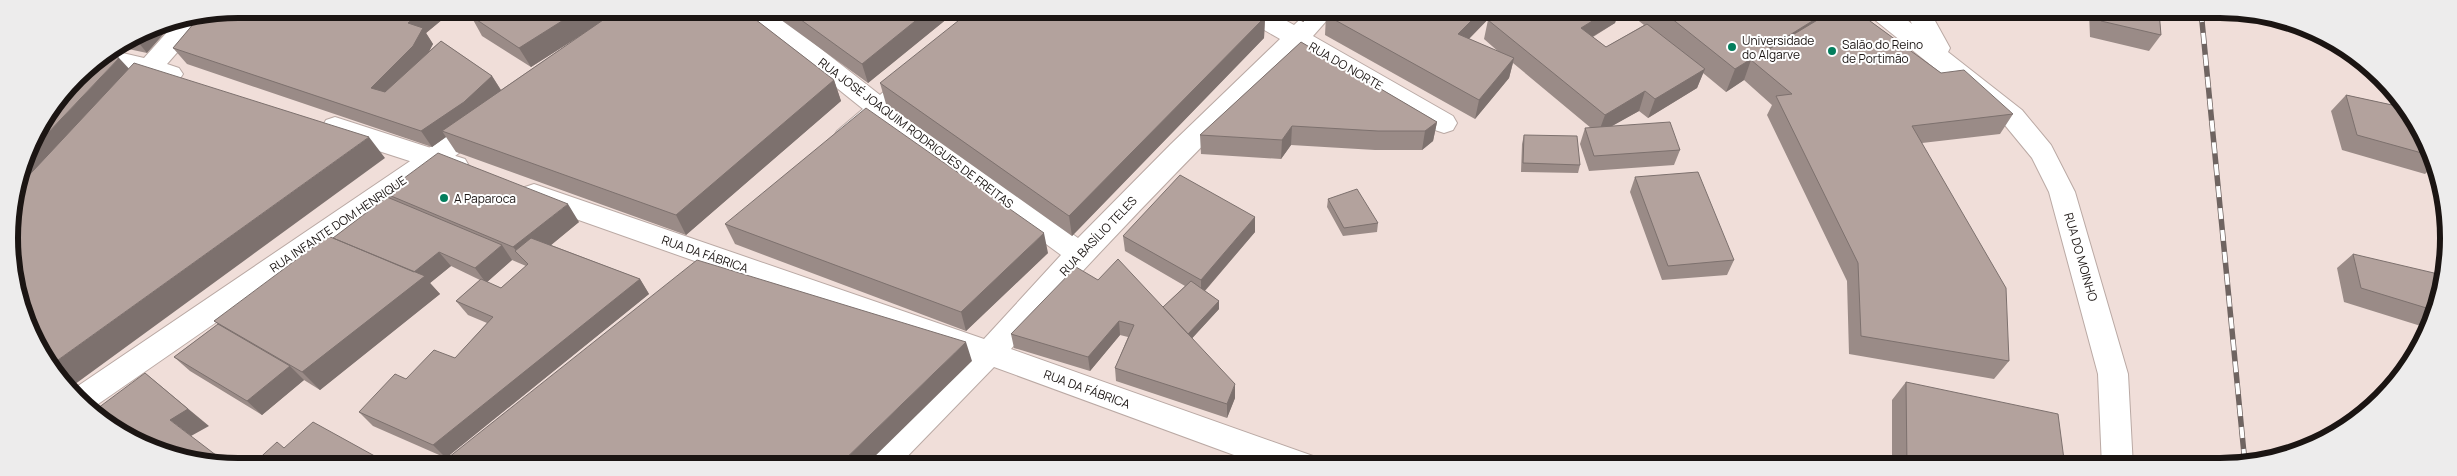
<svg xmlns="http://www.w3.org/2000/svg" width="2457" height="476" font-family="Manrope,sans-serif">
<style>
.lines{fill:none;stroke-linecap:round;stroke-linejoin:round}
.street-casing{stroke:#baa9a4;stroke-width:2}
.secondary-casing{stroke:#baa9a4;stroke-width:2}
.street{fill:#fff;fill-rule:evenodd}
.secondary{fill:#fff;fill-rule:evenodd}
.rail-casing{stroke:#6f6461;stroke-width:5.5}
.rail{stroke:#fff;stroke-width:4;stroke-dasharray:11;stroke-linecap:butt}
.wall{fill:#9a8b87;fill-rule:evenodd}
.shaded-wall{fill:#7d716e}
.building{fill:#b3a29d;stroke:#7d716e}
.poi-dot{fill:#037e5d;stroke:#fff;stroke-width:2}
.labels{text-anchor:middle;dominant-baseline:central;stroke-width:4;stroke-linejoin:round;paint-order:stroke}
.poi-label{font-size:12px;fill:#1b1513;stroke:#fff;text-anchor:start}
.street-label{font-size:12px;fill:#1b1513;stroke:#fff}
.rim{fill:none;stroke:#1b1513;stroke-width:6}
</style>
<rect width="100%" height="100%" fill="#f0ded9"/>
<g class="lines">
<!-- street casing -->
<g class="street-casing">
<path id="street" d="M742 9H770L880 95C893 84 906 68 924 74L928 80 924 86 898 109 1078 238 1171 144 1280 39 1240 16 1237 10H1267L1294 25 1310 10H1336L1313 36 1453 116 1457 123 1453 130 1444 133 1435 130 1298 50C1200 147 1104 246 1011 349L1313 456 1317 466H1264L994 367 898 466H862L866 456 966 357 525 201 521 194 525 187 534 184 984 339 1061 255 881 123C867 135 856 151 837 145L833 138 837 131 863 109 746 15Z
M205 15 203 23 167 64 179 68 183 74 179 80 170 83 154 79C147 88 141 90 130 86L126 80 131 73 95 63 114 51 144 58 177 21Z
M335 117 465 159 469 166 465 173 456 176 326 134 322 127 326 120Z"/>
</g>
<!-- secondary casing -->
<g class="secondary-casing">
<path id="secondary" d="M1867 10H1895L1912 24 1905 10H1929L1950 48 1948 52 2022 110 2051 145 2075 192 2128 374 2133 467H2102L2098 374 2049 192 2032 158 2004 124 1870 16Z
M482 112 491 115 495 122 491 129 443 165 91 409 69 392 425 151 473 115Z"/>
</g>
<!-- street -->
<use href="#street" class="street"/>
<!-- secondary -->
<use href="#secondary" class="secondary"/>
<!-- rail casing -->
<g class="rail-casing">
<path id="rail" d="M2201 11 2245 464"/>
</g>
<!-- rail -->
<use href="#rail" class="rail"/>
</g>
<!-- wall -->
<path class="wall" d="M238 9H455L426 33 433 44 429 51 441 41 492 76 501 90 583 34 531 67 482 36 471 16 480 9H742L834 80 841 101 686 235 456 152 446 137 432 147 187 64 173 48 200 16Z
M766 9H959L868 83Z
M1281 10H1316L1303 22Z
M1331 10H1497L1469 39 1500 53 1484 39 1488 20 1506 10H1619L1615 23 1593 37 1606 47 1644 25 1625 10H1855L1941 73 2013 114 2000 134 1922 143 2009 361 1994 379 1849 354 1847 281 1767 115 1772 105 1744 80 1726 92 1703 73 1697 88 1648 118 1639 111 1611 126 1680 150 1674 165 1589 171 1580 144 1585 128H1591L1513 63 1509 78 1475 119 1325 35 1326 15Z
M2089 11H2159L2161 35 2149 51 2090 37Z
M1265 17 1264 38 1072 236 886 104 880 83Z
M151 26 147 53 119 47Z
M1301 42 1437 122 1433 141 1422 150H1375L1291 145 1281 159 1201 154 1200 135Z
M2346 95 2406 108 2434 165 2425 174 2342 150 2331 111Z
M1524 135 1580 165 1578 173 1521 172 1522 144Z
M1635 177 1734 260 1727 275 1662 280 1630 192Z
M384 193 579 222 551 245 640 279 649 294 446 458 373 426 359 412 406 379 455 358 487 323 468 315 456 301 480 280 451 266 430 283 440 294 320 390 304 380 262 415 190 371 174 357 218 324 214 321 333 238 387 197ZM512 260 526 266 501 288 487 282Z
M1328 199 1378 223 1377 232 1343 236 1327 207Z
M1255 217V232L1205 291 1219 301V309L1192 338 1235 398 1227 418 1116 381 1115 368 1128 337 1120 335 1090 371 1014 348 1011 334 1098 280 1163 307 1185 286 1125 251 1123 236Z
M725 224 1048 253 966 331 735 244Z
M2353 254 2438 294 2430 323 2424 327 2344 302 2337 268Z
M1906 382 2065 467 1892 466V400Z"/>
<!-- shaded-wall -->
<path class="shaded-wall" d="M425 9H455L426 33 433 44 424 61 383 103 371 88 408 23Z
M581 9H622L531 67 519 48Z
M930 9H959L868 83 862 64Z
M1304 10H1316L1303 22Z
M1482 10H1497L1454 54 1458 34Z
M1610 10H1619L1615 23 1575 47 1581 28Z
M1830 10H1842L1751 60 1744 80 1726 92 1735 69Z
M1265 17 1264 38 1072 236 1069 216Z
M175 21 147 53 134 37 151 26Z
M119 58 134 74 13 208 24 158Z
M1514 58 1509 78 1475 119 1479 100Z
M1705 69 1697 88 1648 118 1655 99Z
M492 76 502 92 442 131 446 137 432 147 421 131Z
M834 80 841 101 686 235 676 215Z
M1645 91 1639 111 1598 134 1605 115Z
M1437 122 1433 141 1422 150 1425 131Z
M1292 126 1291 145 1281 159 1282 140Z
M369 137 385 158 67 390 65 389 51 365Z
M568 204 579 222 528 264 513 247Z
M1255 217V232L1201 295V280Z
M1044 233 1048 253 966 331 961 312Z
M502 245 512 260 486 283 475 268Z
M439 252 451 266 430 283 440 294 320 390 302 372 412 273Z
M640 279 649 294 446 458 433 445Z
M1219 301V309L1186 345 1185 337Z
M1119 321 1120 335 1090 371 1088 357Z
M966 342 972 361 865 466H838Z
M290 366 304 380 262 415 247 401Z
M145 373 209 426 191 436 170 420Z
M1235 384V398L1227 418V404Z
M225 462 229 465H221Z"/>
<!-- building -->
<path class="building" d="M238 9H425L408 23 423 28 413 46 371 88 385 92 441 41 492 76 464 102 421 131 173 48 200 16Z
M480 9H581L519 48 471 16Z
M619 9H742L834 80 676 215 442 131Z
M786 9H930L862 64Z
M973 9 1253 10 1265 17 1069 216 880 83Z
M1331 10H1482L1458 34 1514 58 1479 100 1326 15Z
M1506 10H1610L1581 28 1606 47 1647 24 1705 69 1655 99 1645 91 1605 115 1488 20Z
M1661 10H1830L1735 69Z
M1834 10H1855L1941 73 1964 70 2013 114 1912 126 2006 288 2009 361 1861 336 1858 263 1776 96 1792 94 1751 60Z
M2100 11H2159L2161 35 2101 21Z
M1301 42 1437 122 1425 131H1378L1292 126 1282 140 1200 135Z
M106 56 119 58 24 158 26 150 76 76Z
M134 63 369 137 51 365 21 312 9 223 18 187Z
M2346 95 2406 108 2429 155 2357 135Z
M866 108 1044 233 961 312 725 224Z
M1670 122 1680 150 1594 156 1585 128Z
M1524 135 1577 136 1580 165 1523 163Z
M438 153 568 204 513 247 384 193Z
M1698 172 1734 260 1668 266 1635 177Z
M1180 175 1255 217 1201 280 1123 236Z
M1357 189 1378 223 1344 228 1328 199Z
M387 197 502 245 475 268 439 252 414 272 333 238Z
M328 236 425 276 302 372 214 321Z
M531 238 640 279 433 445 359 412 395 374 406 379 434 350 455 358 493 317 456 301 481 279 501 288 528 264 515 251Z
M2353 254 2434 273 2438 294 2433 310 2361 288Z
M1118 259 1235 384 1227 404 1115 368 1134 325 1119 321 1088 357 1011 334 1076 267 1098 280Z
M697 260 966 342 838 466 439 465Z
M1191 281 1219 301 1188 334 1163 307Z
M218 324 290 366 247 401 174 357Z
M145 373 188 409 170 420 225 462 221 465H208L136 443 94 411Z
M1906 382 2058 414 2065 467H1907Z
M313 422 391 465H252L277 442 284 448Z"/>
<!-- markers -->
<g class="poi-dot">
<circle cx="1732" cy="47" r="5"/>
<circle cx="1832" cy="51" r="5"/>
<circle cx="444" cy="198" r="5"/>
</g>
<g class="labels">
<!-- poi labels -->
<g class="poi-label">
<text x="1742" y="40">Universidade<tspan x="1742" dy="14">do Algarve</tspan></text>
<text x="1842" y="44">Salão do Reino<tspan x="1842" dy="14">de Portimão</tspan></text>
<text x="454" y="198">A Paparoca</text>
</g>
<!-- street labels -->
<g class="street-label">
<text transform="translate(1346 66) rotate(30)">RUA DO NORTE</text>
<text transform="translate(916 133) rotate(37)">RUA JOSÉ JOAQUIM RODRIGUES DE FREITAS</text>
<text transform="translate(338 224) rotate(-34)">RUA INFANTE DOM HENRIQUE</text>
<text transform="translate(1098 236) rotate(-46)">RUA BASÍLIO TELES</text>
<text transform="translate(705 254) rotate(19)">RUA DA FÁBRICA</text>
<text transform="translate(2081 257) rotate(74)">RUA DO MOINHO</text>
<text transform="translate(1087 389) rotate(20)">RUA DA FÁBRICA</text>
</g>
</g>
<!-- crop -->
<path d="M0 0H2457V476H0ZM238 18H2220A220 220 0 0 1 2440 238V238A220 220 0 0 1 2220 458H238A220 220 0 0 1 18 238V238A220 220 0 0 1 238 18Z" fill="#edecec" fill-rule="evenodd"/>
<path class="rim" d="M238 18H2220A220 220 0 0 1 2440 238V238A220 220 0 0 1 2220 458H238A220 220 0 0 1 18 238V238A220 220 0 0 1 238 18Z"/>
</svg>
